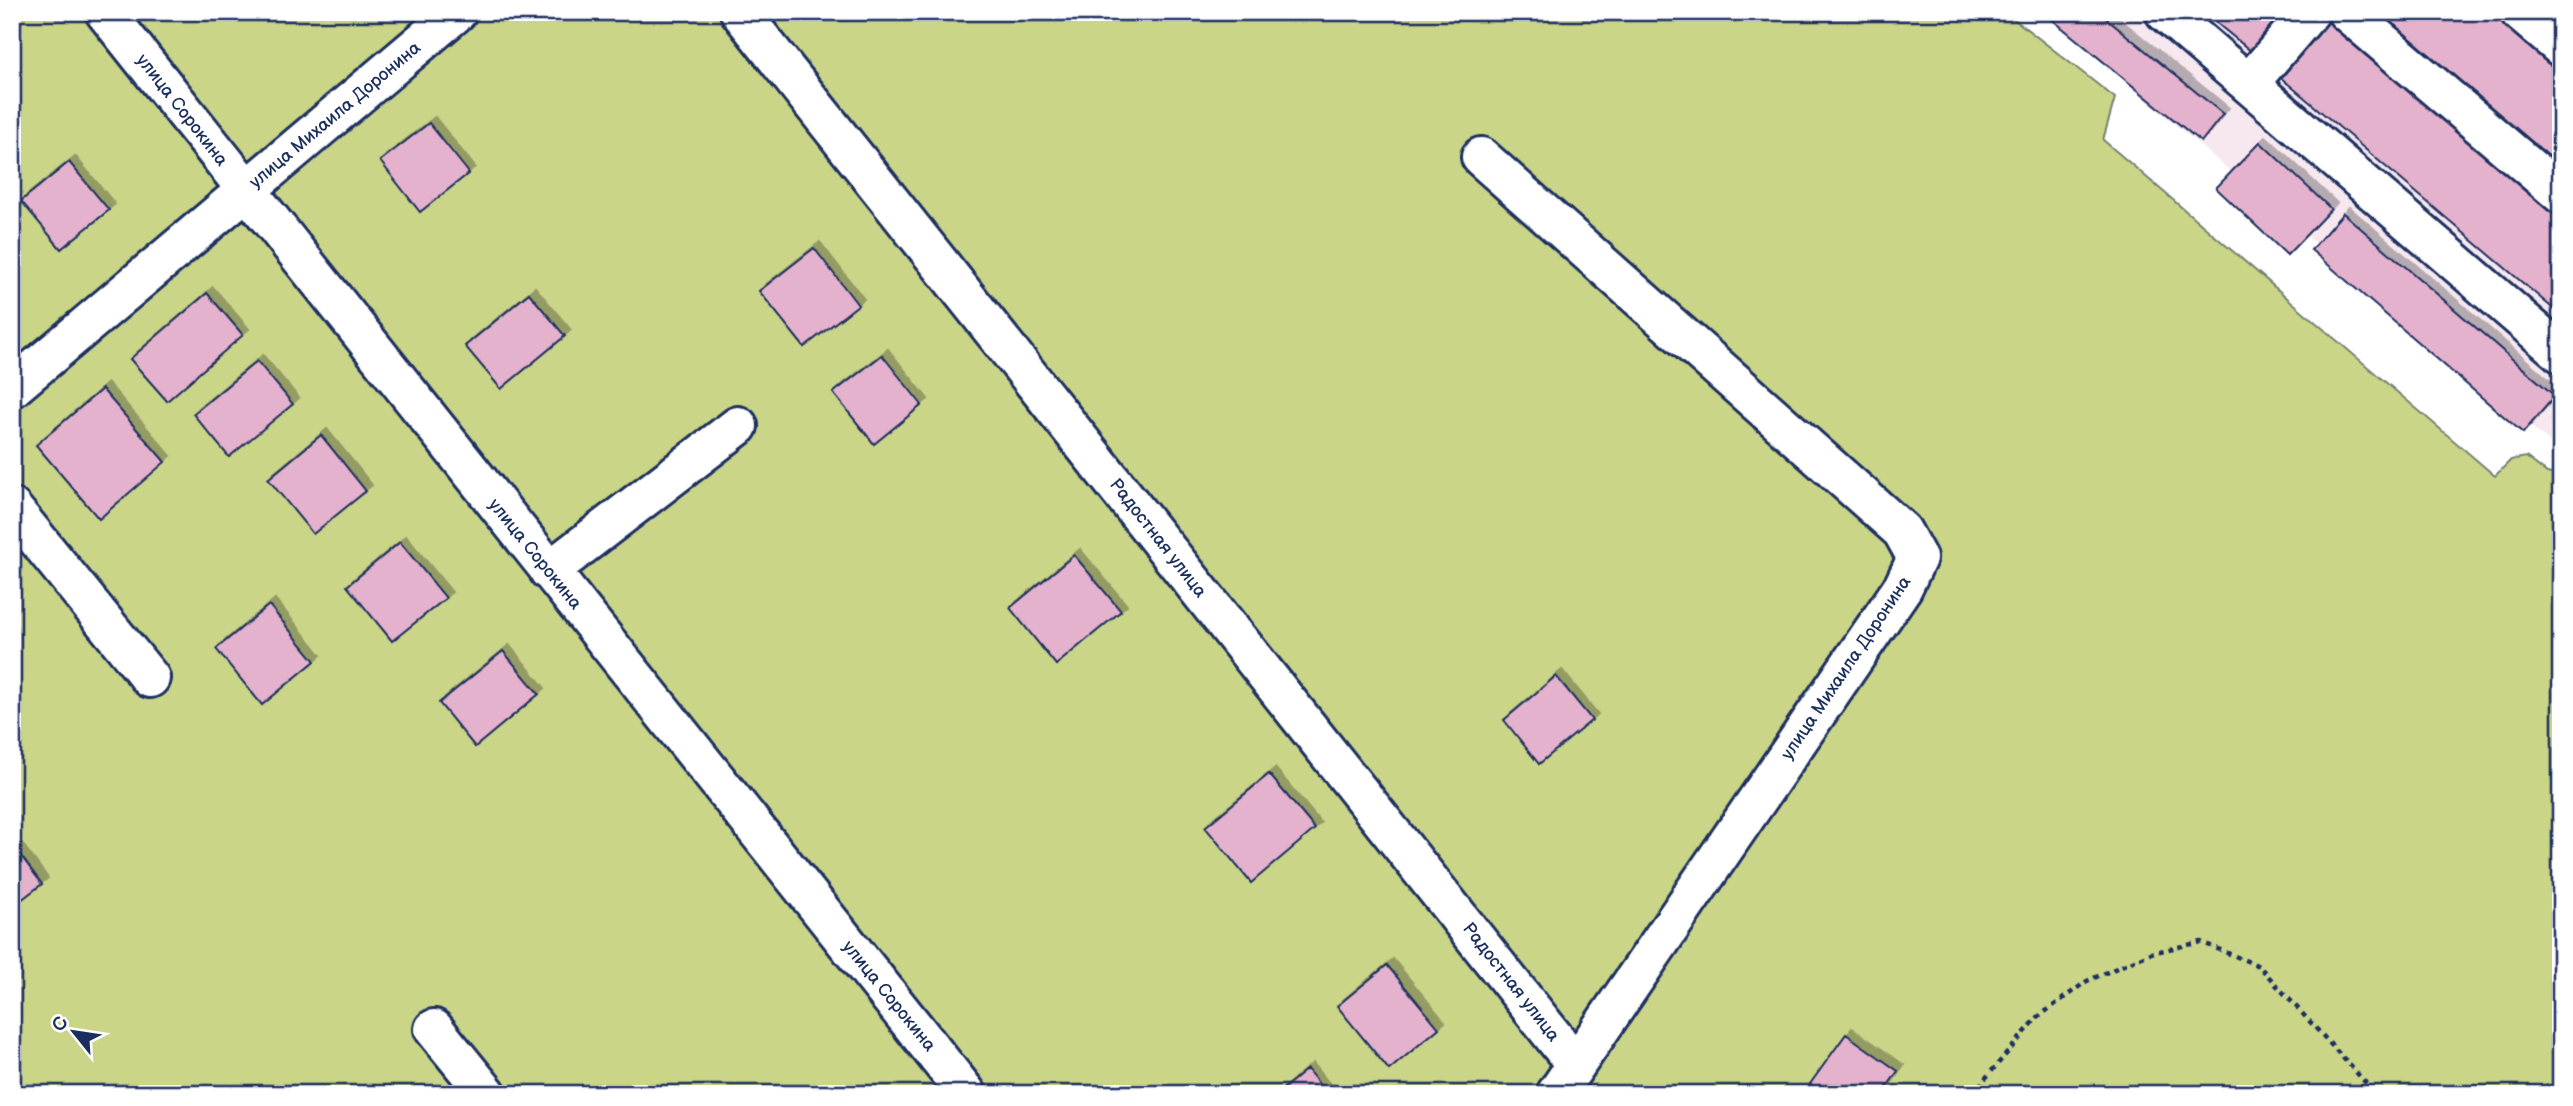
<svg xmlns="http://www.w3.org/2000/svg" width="2573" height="1106" font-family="'Balsamiq Sans',sans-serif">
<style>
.built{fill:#f7e8f0}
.green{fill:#cad588;stroke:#728273;stroke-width:2}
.building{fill:#e5b2cd;stroke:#1b2f5e;stroke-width:2;filter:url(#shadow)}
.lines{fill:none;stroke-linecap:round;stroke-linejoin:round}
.minor-casing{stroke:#1b2f5e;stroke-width:44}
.path{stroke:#1b2f5e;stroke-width:4.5;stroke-dasharray:5 5;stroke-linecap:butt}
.minor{stroke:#fff;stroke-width:38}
.labels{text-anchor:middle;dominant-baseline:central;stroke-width:5;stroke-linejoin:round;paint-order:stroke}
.street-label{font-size:18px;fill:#1b2f5e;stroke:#fff}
</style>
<defs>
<filter id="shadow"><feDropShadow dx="6" dy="-6" stdDeviation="0" flood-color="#0004"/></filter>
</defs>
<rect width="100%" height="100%" fill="#fff"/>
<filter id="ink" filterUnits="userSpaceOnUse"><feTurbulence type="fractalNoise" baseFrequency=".0143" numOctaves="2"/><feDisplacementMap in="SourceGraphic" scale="14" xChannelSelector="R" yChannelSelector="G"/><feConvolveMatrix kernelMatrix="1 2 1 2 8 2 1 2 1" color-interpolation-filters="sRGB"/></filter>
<g filter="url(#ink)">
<!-- built -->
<path class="built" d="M2043 12H2561V452Z"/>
<!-- green -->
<path class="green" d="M12 12H2005L2115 98 2103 140 2495 476 2511 460 2526 457 2547 473 2561 476V1094H12Z"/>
<!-- building -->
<path class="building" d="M2043 12H2098L2223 114 2201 142Z
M2203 12H2293L2257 56Z
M2379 12H2491L2561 71V167Z
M2327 21 2561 219V308L2557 312 2280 77Z
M429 123 469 173 420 212 380 161Z
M2260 142 2331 209 2287 255 2216 188Z
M69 162 109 210 61 249 21 201Z
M2343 213 2555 396 2523 433 2311 250Z
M814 248 858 305 804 347 759 291Z
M207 293 243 335 167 401 130 359Z
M529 293 565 336 501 389 465 346Z
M882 355 922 405 874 444 833 393Z
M257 361 293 404 229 457 193 414Z
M102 389 165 462 99 519 36 445Z
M321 435 366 491 313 534 268 479Z
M400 542 446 598 392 641 347 586Z
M1074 555 1121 611 1056 665 1010 608Z
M269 605 315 661 262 705 216 649Z
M503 651 539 694 475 747 439 703Z
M1556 676 1592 720 1539 764 1504 720Z
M1269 774 1315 829 1251 883 1205 827Z
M12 844 42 884 12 907Z
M1387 965 1439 1028 1389 1070 1337 1006Z
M1846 1034 1898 1071 1882 1094H1823L1810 1084Z
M1307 1069 1327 1094H1277Z"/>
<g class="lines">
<!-- minor casing -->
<g class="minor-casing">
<path id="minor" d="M105 12 967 1094
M740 12 1576 1065
M2165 12 2561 353
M2347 12 2561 194
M2520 12 2561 47
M2250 82 2310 12
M1481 157 1902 531 1917 558 1903 587 1556 1094
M12 388 457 12
M12 508 150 678
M549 571 738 426
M434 1029 487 1094"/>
</g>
<!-- path -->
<path class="path" d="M1972 1094 2038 1017 2087 981 2151 953 2201 942 2259 966 2376 1094"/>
<!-- minor -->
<use href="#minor" class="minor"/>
</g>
</g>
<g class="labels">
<!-- street labels -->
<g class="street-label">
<text transform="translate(182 110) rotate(52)">улица Сорокина</text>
<text transform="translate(335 115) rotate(-40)">улица Михаила Доронина</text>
<text transform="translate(1158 538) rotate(52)">Радостная улица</text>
<text transform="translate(535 554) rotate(51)">улица Сорокина</text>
<text transform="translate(1846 668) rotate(-56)">улица Михаила Доронина</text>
<text transform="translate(1511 982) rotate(52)">Радостная улица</text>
<text transform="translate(889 996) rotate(51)">улица Сорокина</text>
</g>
</g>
<!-- margin -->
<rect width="2573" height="1106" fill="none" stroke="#fff" stroke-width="42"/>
<rect x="21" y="21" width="2531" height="1064" fill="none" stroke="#1b2f5e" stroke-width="2.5" filter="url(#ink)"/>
<!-- north arrow -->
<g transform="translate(74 1032) rotate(300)" stroke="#ffffff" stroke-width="5" paint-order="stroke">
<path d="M0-5L12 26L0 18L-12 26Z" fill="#1b2f5e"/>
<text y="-10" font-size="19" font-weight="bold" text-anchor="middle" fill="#1b2f5e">С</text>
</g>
</svg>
